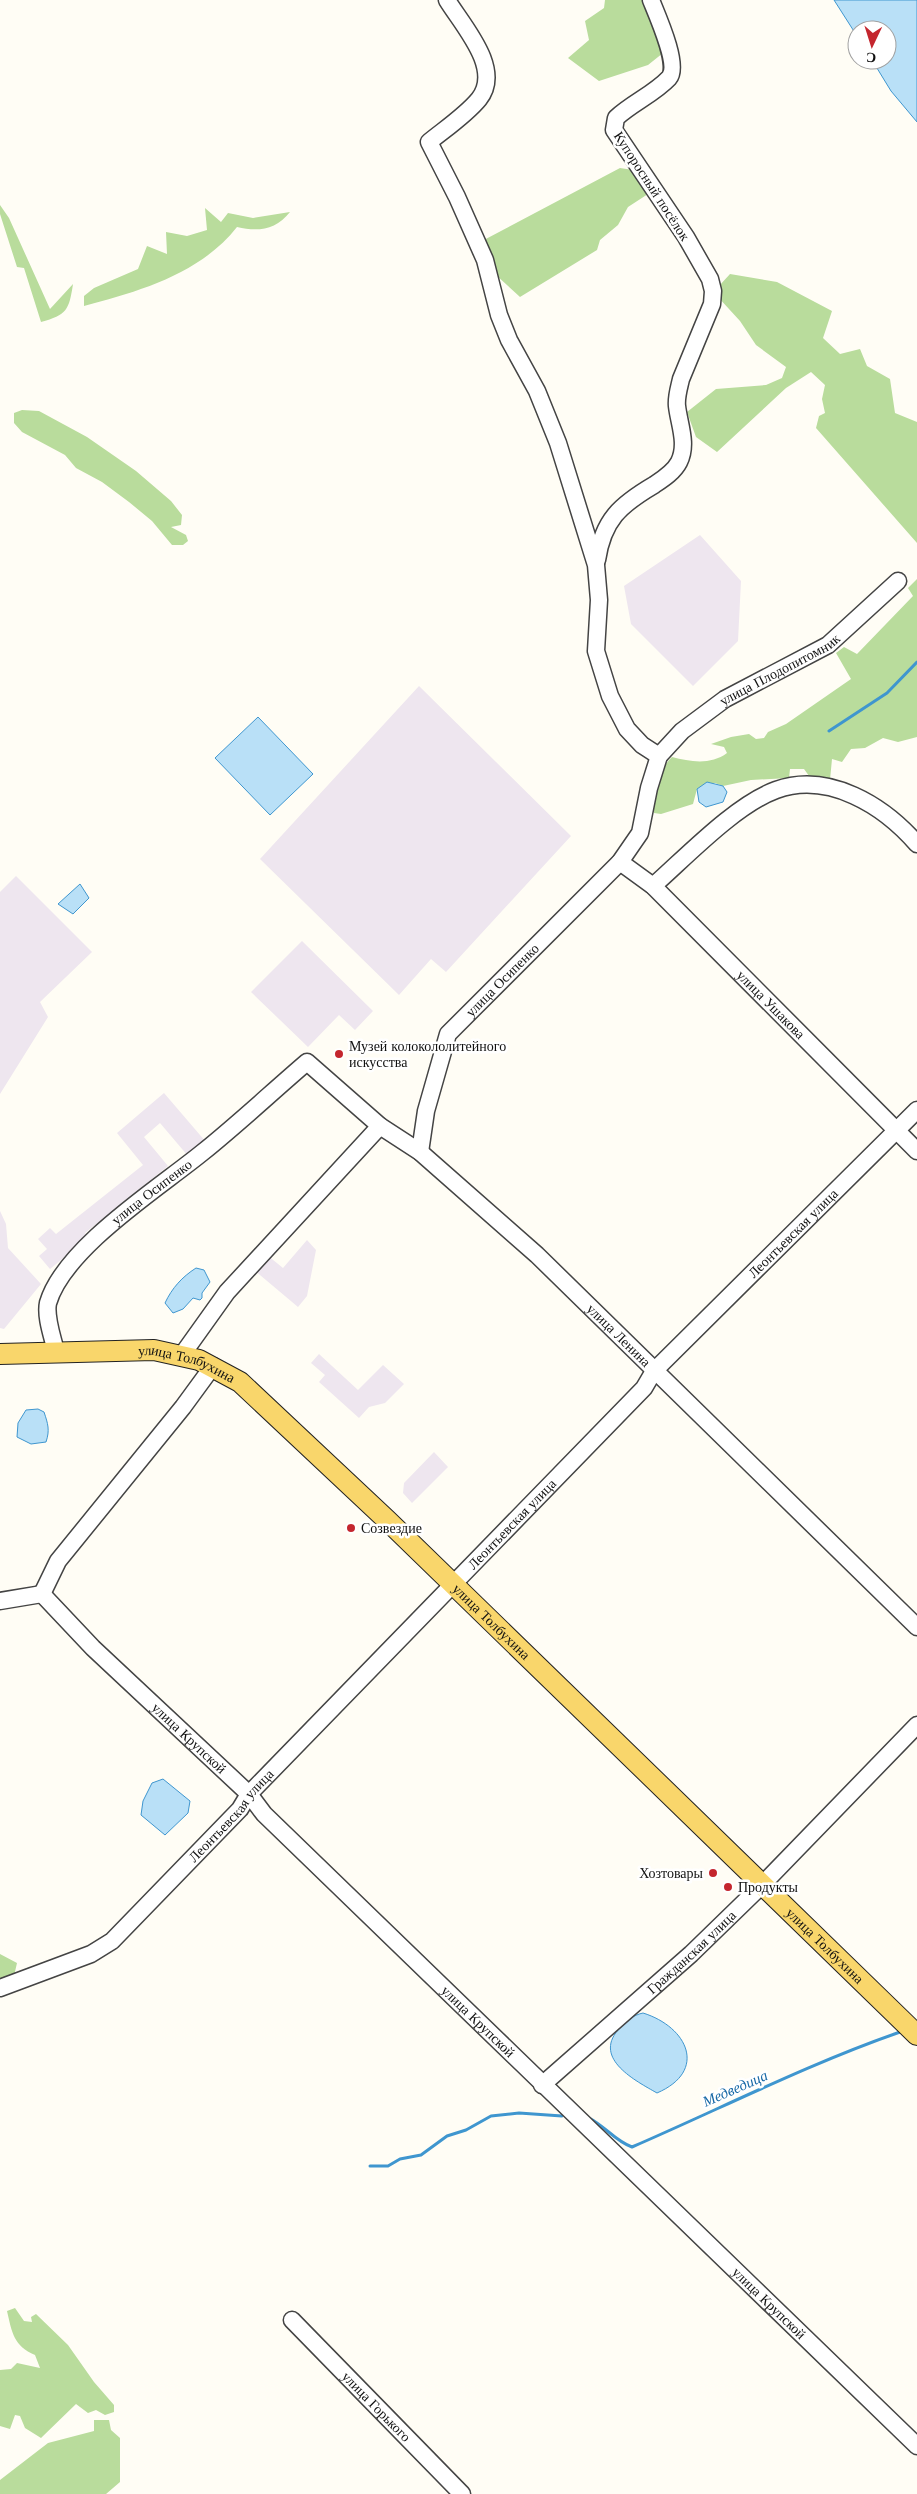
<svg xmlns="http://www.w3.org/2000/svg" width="917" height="2494" font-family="'Libre Baskerville',serif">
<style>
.industrial{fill:#eee6ef}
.forest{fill:#b9dc9c}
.water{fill:#b9e0f7;stroke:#3f96cf}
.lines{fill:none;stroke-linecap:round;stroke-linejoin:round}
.stream{stroke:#3f96cf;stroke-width:3}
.minor-casing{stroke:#444;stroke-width:19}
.major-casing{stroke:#222;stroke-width:22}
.minor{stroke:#fff;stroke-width:16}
.major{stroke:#f9d66b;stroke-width:20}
.poi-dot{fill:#c4262e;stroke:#fff;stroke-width:2}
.labels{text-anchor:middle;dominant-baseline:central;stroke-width:5;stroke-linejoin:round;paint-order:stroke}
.street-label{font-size:14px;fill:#111;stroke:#fff}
.poi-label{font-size:14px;fill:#111;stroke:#fff;text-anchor:start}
.water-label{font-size:15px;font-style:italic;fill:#1768a6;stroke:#fff}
</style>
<rect width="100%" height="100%" fill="#fffdf5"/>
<!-- industrial -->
<path class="industrial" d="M700 535 741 581 738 641 693 686 631 624 624 586Z
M419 686 571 836 446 972 431 959 399 995 260 859Z
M16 876 92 952 40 1002 48 1017 0 1094V892Z
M302 941 373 1011 355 1030 339 1015 308 1047 251 992Z
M164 1093 206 1142 188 1156 160 1123 144 1137 168 1166 85 1233 88 1238 50 1269 39 1256 47 1249 38 1239 50 1228 56 1234 143 1165 117 1133Z
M0 1211 6 1224 8 1248 41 1284 4 1329 0 1328Z
M307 1240 316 1250 307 1296 298 1307 254 1270 267 1255 283 1268Z
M319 1354 358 1390 383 1365 404 1384 385 1403 369 1407 359 1418 319 1382 325 1375 311 1363Z
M434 1452 448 1467 412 1503 403 1493 404 1483Z"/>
<!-- forest -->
<path class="forest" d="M605 0H643L658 29 663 53 648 65 599 81 568 58 589 40 585 21 604 8Z
M620 168 633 170 648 194 628 207 618 225 600 240 597 250 520 297 496 275 482 241Z
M0 205 9 218 50 309 73 284C69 310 67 315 41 322L24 268 17 267 0 214Z
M205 208 221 222 228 213 253 218 290 212C276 230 258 232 237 227 200 274 140 291 84 306V296L94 288 138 269 147 246 167 254 166 232 187 236 207 230Z
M730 274 777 282 832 311 823 338 840 354 860 349 867 366 890 379 895 413 917 422V543L816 428 819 416 825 413 822 399 825 385 811 372 786 388 717 452 696 437 687 412 716 389 766 385 782 378 786 367 756 345 740 321 718 297 719 286Z
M22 410 39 411 87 437 136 471 171 501 182 515 181 525 171 527 186 535 188 541 183 545H172L152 521 129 502 102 482 76 468 65 455 22 432 14 423V413Z
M917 579V737L898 742 883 738 865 748 851 749 842 762 832 759 830 780H812L804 769H790L789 778 751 780 723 786 715 783 697 789 693 804 661 814 654 813C653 794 658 770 672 757 691 762 711 765 727 753L724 747 711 744 731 737 749 734 756 739 764 738 768 732 786 724 851 679 836 653 844 647 857 654 913 596 908 588Z
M0 1954 17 1963 14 1976 0 1981Z
M15 2308 24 2321 32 2322 31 2317 36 2314 68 2345 94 2382 114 2405V2412L105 2415 96 2410 88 2413 76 2404 41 2438 25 2428 20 2416 15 2415 10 2429 0 2426V2370L11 2369 17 2363 40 2368 35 2355C14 2346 12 2333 7 2311Z
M94 2420H109L111 2430 120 2438V2482L106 2494H0V2480L48 2443 94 2431Z"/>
<!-- water -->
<path class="water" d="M834 0H917V122L891 91 872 60H887V30H857V36Z
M258 717 313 774 270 815 215 758Z
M707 782 723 786 727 792 723 802 706 807 699 802 697 789Z
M80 884 89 898 73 914 58 904Z
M196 1268 204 1270 210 1282 202 1293V1298L200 1300 193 1298 183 1309 173 1313 165 1303C172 1288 182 1277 196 1268Z
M38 1409 44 1412C48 1424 50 1430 46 1442L31 1444 17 1437 18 1423 26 1410Z
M163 1779 190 1801 188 1813 165 1835 141 1815 143 1801 152 1783Z
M643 2013C688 2027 708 2071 657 2093 636 2081 593 2059 618 2030 625 2022 633 2015 643 2013Z"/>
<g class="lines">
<!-- stream -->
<path class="stream" d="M829 731 887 693 917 662
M589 2118C605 2126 615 2141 632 2147 722 2108 808 2064 900 2032
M370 2166H388L400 2159 421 2155 447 2136 466 2130 491 2116 519 2113 562 2116"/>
<!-- minor casing -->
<g class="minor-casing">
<g id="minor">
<path d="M447 0C463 26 503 69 479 99 466 115 445 129 429 142L457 197 485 260 499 315 509 340 537 391 558 443 596 565 599 600 596 651 610 696 627 729 642 745 659 756"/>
<path d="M597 560C603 520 620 505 654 485 663 479 674 472 679 462 688 444 679 424 677 406 676 397 679 388 681 379L712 304 713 291 710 279 686 237 614 130 616 118C632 103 654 94 669 78 680 66 657 15 651 0"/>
<path id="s1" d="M620 862 653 886 917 1151"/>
<path d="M653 886C686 857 735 805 776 790 829 771 884 806 917 844"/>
<path id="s2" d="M420 1152 426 1111 448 1034 620 862 640 833 649 788 659 756 682 731 725 699 828 645 898 581"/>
<path id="s3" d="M56 1352C53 1338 45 1317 48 1303 64 1248 159 1188 203 1152 239 1123 272 1092 307 1062L380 1126 420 1152 537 1255 917 1627"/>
<path d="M182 1355 227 1292 380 1126"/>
<path id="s4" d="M42 1594 93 1648 249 1794 264 1814 917 2446"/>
<path d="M42 1594 58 1561 183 1407 213 1366"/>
<path d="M0 1601 42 1594"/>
<path id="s5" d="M0 1988 91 1954 112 1941 240 1809 249 1794 644 1388 654 1371 917 1110"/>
<path id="s6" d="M542 2085 691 1954 762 1885 917 1725"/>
<path id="s7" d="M292 2320 462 2494"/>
</g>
</g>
<!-- major casing -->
<g class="major-casing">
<g id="major">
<path id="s8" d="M0 1354 154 1350 199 1360 240 1382 387 1520 917 2035"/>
</g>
</g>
<!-- minor -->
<use href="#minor" class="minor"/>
<!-- major -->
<use href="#major" class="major"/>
</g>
<!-- markers -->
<g class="poi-dot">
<circle cx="339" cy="1054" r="5"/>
<circle cx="351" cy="1528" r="5"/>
<circle cx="713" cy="1873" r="5"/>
<circle cx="728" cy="1887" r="5"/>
</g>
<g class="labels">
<!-- street labels -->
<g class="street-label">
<text transform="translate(652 186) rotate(57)">Купоросный посёлок</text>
<text stroke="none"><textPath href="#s2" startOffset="629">улица Плодопитомник</textPath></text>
<text stroke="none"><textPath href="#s2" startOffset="198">улица Осипенко</textPath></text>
<text stroke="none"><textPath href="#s1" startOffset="208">улица Ушакова</textPath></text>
<text stroke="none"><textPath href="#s3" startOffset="204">улица Осипенко</textPath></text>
<text stroke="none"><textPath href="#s5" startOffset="1105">Леонтьевская улица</textPath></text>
<text stroke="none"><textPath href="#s3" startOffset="822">улица Ленина</textPath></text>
<text stroke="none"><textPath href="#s8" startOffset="189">улица Толбухина</textPath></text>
<text stroke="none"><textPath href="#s5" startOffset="700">Леонтьевская улица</textPath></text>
<text stroke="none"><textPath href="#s8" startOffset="594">улица Толбухина</textPath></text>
<text stroke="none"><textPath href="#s4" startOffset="206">улица Крупской</textPath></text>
<text stroke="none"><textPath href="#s5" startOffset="295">Леонтьевская улица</textPath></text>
<text stroke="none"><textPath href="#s8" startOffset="1059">улица Толбухина</textPath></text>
<text stroke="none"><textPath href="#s6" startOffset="200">Гражданская улица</textPath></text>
<text stroke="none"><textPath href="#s4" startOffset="611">улица Крупской</textPath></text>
<text stroke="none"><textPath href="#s4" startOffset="1016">улица Крупской</textPath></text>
<text stroke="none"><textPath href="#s7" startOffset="121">улица Горького</textPath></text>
</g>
<!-- poi labels -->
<g class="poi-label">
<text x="349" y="1046">Музей колокололитейного<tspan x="349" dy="16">искусства</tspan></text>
<text x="361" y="1528">Созвездие</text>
<text x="703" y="1873" text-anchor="end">Хозтовары</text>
<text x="738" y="1887">Продукты</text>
</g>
<!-- water labels -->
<g class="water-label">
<text transform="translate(735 2088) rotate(-24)">Медведица</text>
</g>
</g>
<!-- north arrow -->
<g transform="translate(872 45) rotate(184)"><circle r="24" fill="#ffffff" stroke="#a0a0a0"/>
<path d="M0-4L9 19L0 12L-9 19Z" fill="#c4262e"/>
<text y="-8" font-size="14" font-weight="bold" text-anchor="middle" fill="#111111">С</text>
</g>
</svg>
